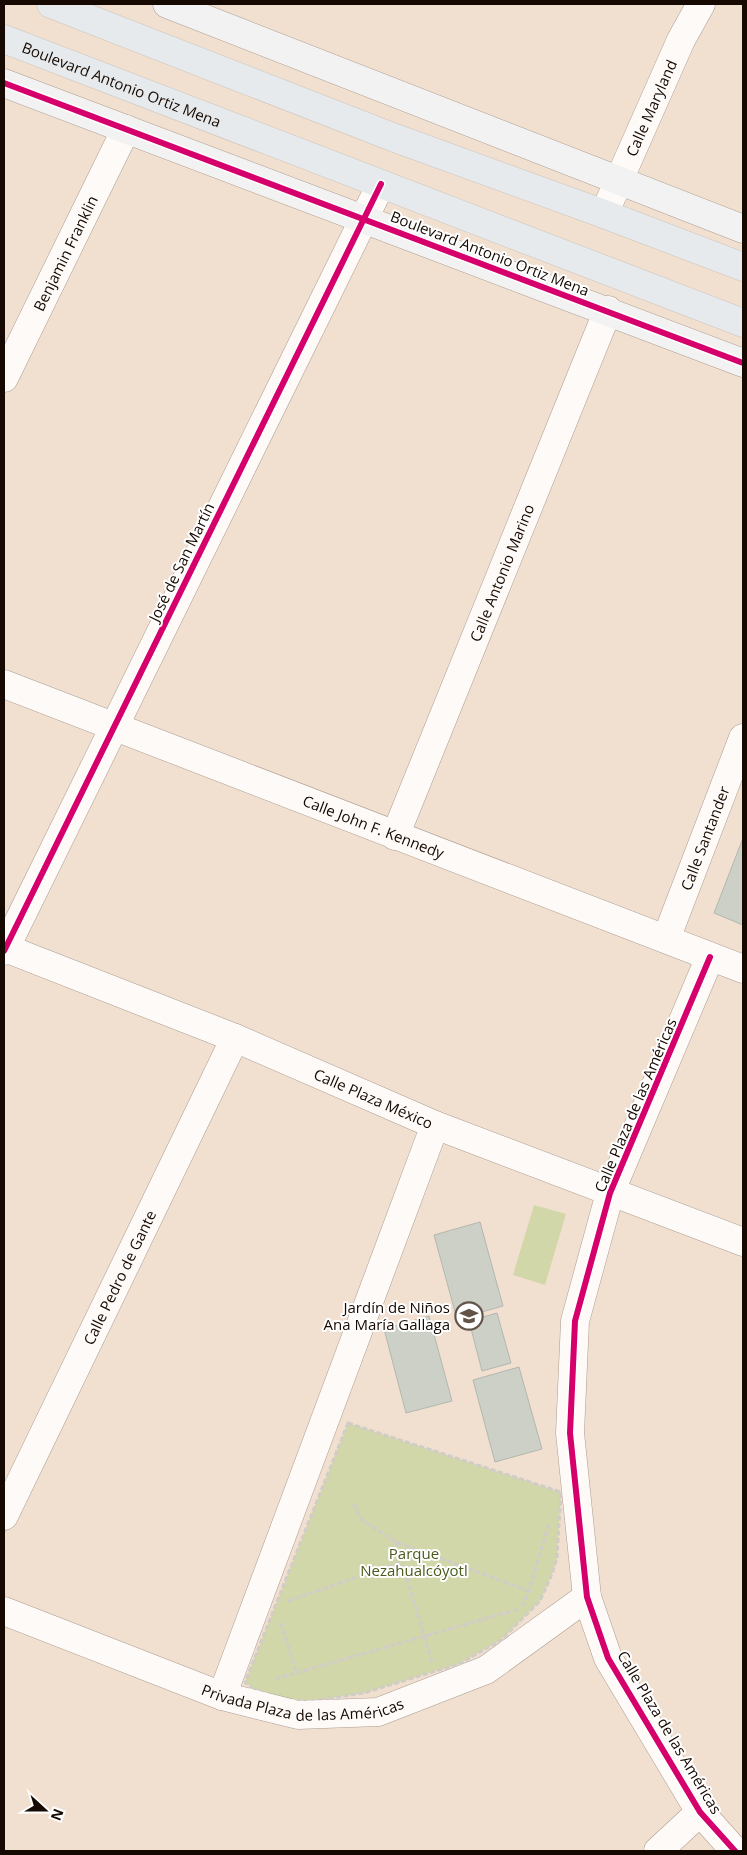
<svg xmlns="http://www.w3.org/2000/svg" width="747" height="1855" font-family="'Open Sans',sans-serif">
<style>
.green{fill:#d2d7aa}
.building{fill:#ccd0c7;stroke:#b3b7ae}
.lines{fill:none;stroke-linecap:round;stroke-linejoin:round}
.street-casing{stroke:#ac9d90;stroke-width:29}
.secondary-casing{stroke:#ac9d90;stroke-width:29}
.primary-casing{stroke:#cbc3bb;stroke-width:29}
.path{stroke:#d1ccc7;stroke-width:3;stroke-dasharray:5 2.5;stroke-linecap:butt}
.street{stroke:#fdfaf8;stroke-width:28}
.secondary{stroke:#f2f2f2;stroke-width:28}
.primary{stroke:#e7eaec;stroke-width:28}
.cycleway-casing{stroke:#fff;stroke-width:9}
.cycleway{stroke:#d6006c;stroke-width:6}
.labels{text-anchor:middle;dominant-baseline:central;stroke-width:4;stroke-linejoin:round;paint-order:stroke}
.street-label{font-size:15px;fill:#150901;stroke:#fff}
.poi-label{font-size:15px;fill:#150901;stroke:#fff;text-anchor:end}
.park-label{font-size:15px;fill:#495b1c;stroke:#fff}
</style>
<rect width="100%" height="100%" fill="#f1e0d0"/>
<!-- green -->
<path class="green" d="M534 1205 566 1214 545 1285 513 1275Z
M348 1423 561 1492 557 1558 552 1574 540 1601 501 1640 459 1664 364 1693 313 1701 282 1700 255 1690 245 1682Z"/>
<!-- building -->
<path class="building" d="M743 838V925L714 913Z
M480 1222 503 1306 457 1319 434 1235Z
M497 1313 511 1363 482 1371 469 1321Z
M429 1316 452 1401 406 1413 384 1329Z
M519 1367 542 1449 495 1462 473 1380Z"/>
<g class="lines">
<!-- street casing -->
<g class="street-casing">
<g id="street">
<path id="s1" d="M604 214 681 40 701 4"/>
<path id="s2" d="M4 378 126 129"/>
<path id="s3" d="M4 684 743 969"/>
<path id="s4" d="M395 836 608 310"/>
<path id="s5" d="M666 939 743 738"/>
<path id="s6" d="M5 948 235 1038 435 1125 743 1242"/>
<path d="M4 951 381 184"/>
<path d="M710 957 610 1193 575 1321 570 1433 587 1597 608 1658 700 1812 735 1851"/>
<path id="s7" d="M4 1516 235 1038"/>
<path id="s8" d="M4 1611 222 1696 298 1715 378 1712 486 1670 587 1597"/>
<path d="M222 1696 435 1125"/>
<path d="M658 1851 700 1812"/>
</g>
</g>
<!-- secondary casing -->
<g class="secondary-casing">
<path id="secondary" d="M167 4 743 229
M4 83 743 363"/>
</g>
<!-- primary casing -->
<g class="primary-casing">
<g id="primary">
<path d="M51 4 395 138 604 214 743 267"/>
<path id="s9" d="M4 39 743 323"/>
</g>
</g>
<!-- path -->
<path class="path" d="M348 1423 561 1492 557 1558 552 1574 540 1601 501 1640 459 1664 364 1693 313 1701 282 1700 249 1687 245 1682Z
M354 1504 362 1520 396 1542 529 1591
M396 1542 432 1662
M288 1601 401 1562
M522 1607 529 1591 549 1523
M281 1623 296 1672
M275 1679 519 1609"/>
<!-- street -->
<use href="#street" class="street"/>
<!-- secondary -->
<use href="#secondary" class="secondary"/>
<!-- primary -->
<use href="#primary" class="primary"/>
<!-- cycleway casing -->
<g class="cycleway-casing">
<path id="cycleway" d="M4 83 743 363
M4 951 381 184
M710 957 610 1193 575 1321 570 1433 587 1597 608 1658 700 1812 735 1851"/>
</g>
<!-- cycleway -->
<use href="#cycleway" class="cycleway"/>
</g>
<!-- icons -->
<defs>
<g id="school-ring" transform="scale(1.4375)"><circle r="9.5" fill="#fff" stroke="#625449" stroke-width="1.5"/><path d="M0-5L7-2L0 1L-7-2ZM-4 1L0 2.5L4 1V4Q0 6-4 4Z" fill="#625449"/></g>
</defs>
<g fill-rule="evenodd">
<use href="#school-ring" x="469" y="1316"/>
</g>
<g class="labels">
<!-- street labels -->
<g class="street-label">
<text stroke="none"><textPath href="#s9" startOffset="126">Boulevard Antonio Ortiz Mena</textPath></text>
<text stroke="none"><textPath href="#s1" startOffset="116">Calle Maryland</textPath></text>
<text stroke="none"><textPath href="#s2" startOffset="139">Benjamin Franklin</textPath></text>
<text transform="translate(490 253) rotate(21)">Boulevard Antonio Ortiz Mena</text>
<text transform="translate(181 562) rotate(-64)">José de San Martín</text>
<text stroke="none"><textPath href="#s4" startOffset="284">Calle Antonio Marino</textPath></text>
<text stroke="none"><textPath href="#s3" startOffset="396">Calle John F. Kennedy</textPath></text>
<text stroke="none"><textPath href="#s5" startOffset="108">Calle Santander</textPath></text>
<text stroke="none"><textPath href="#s6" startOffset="398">Calle Plaza México</textPath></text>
<text transform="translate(635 1105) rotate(-67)">Calle Plaza de las Américas</text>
<text stroke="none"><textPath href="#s7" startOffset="265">Calle Pedro de Gante</textPath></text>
<text stroke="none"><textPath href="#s8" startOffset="316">Privada Plaza de las Américas</textPath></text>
<text transform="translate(670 1732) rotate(59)">Calle Plaza de las Américas</text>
</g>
<!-- poi labels -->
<g class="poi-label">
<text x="450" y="1307">Jardín de Niños<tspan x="450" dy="17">Ana María Gallaga</tspan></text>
</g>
<!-- park labels -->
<g class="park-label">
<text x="414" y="1553">Parque<tspan x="414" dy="17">Nezahualcóyotl</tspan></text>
</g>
</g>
<!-- border -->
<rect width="747" height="1855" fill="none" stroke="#150901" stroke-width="10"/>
<!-- north arrow -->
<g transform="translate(45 1810) rotate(111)" stroke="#ffffff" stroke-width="4" paint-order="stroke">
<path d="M0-4L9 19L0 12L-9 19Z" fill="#150901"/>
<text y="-8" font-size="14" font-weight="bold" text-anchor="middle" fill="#150901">N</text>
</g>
</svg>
